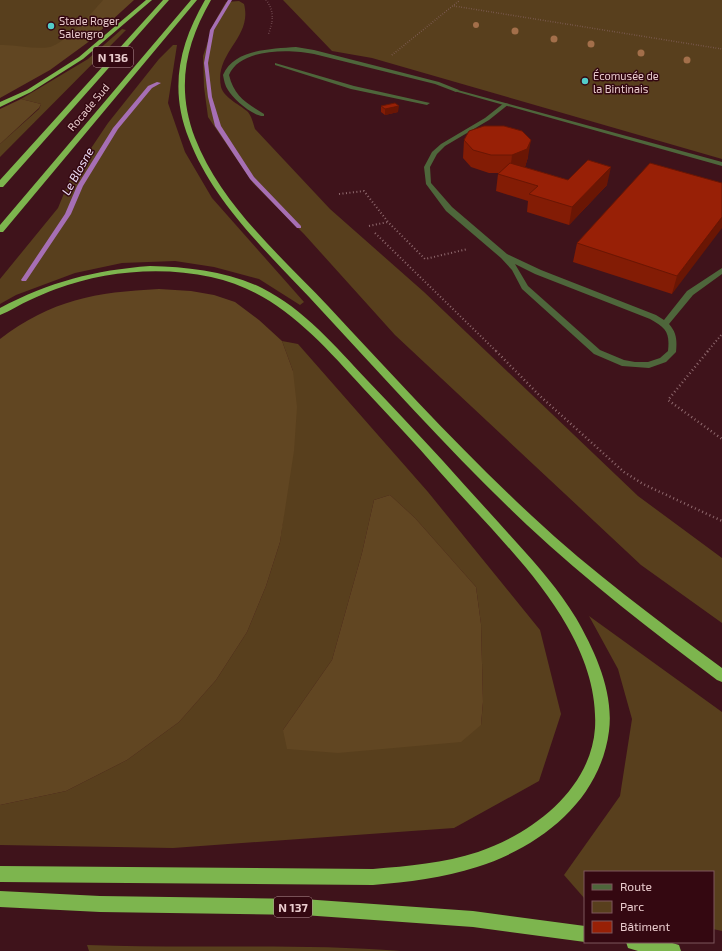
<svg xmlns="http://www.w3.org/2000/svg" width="722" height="951" font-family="'Exo 2',sans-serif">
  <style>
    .green { fill: #583f1d; fill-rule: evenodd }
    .forest { fill: #614622 }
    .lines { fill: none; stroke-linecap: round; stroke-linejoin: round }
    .stream { fill: #a66fb4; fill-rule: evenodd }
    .path-far2 { stroke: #906a6f; stroke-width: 1.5; stroke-dasharray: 0.5 2; stroke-linecap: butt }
    .path-far1 { stroke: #906a6f; stroke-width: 2; stroke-dasharray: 1 2.5; stroke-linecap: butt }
    .path { stroke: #906a6f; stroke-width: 2.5; stroke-dasharray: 1 3; stroke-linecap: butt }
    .service { fill: #4e663b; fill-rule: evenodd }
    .minor { fill: #4e663b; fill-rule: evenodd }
    .trunk { fill: #7db54e; fill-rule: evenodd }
    .tree { fill: #a36f4a }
    .wall { fill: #831c05 }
    .shaded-wall { fill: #6a1604 }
    .building { fill: #982006; stroke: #6a1604 }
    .poi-dot { fill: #53cdca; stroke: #340811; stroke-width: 1.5 }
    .labels { text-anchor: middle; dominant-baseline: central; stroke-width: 3; stroke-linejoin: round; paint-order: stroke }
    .far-poi-label { font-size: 11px; fill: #e9cbcd; stroke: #340811; text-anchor: start }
    .far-street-label { font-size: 11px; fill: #e9cbcd; stroke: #340811 }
    .shield { fill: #340811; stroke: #b39095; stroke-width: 1 }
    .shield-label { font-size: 12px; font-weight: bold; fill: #e9cbcd }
    .far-water-label { font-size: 12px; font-style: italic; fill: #ebdbf5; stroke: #340811 }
  </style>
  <rect width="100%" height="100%" fill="#3f131b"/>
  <path class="green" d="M0,0h131l-131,95z
    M283,0h439v159l-350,-101 -40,-7z
    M239,1l5,3c9,34 -30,48 -23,83 3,11 21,19 27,25 4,5 5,11 7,17l75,80 94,83 214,204 84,62v65l-81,-58 -246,-230 -91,-101 -51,-51 -45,-66 -4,-30 -1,-31 11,-33 12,-21z
    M122,29l4,1 -126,127v-13l39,-35 2,-5 -20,-5 67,-40z
    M173,45h4l-9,58 17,49 27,46 92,104 -4,3 -41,-26 -45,-12 -39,-6 -53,2 -47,10 -59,22 -16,9v-25l58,-71 11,-27 39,-58 51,-64z
    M282,341l16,3 130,148 112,138 21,84 -22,67 -85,47 -281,20 -173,-3v-40l66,-14 61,-31 52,-38 37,-42 31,-48 19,-46 14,-44 5,-39 8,-132zM390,495l25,23 61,69 5,37 2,78 -2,23 -198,5 49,-70 30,-107 12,-53z
    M589,616l133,96v219l-9,-2v-57h-128v27l-21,-24 56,-79 12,-77 -14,-50z
    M87,945c105,4 210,-2 314,6h-312z"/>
  <path class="forest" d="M103,0h31l-47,43 -37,27 -50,28v-53c16,-1 33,5 50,2 14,-3 43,-35 53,-47z
    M21,99l20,5 -2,4 -39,36v-35z
    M159,289l32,2 23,4 21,7 24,18 23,21 11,30 4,36 -3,44 -14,91 -14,44 -19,46 -31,48 -37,42 -52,38 -61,31 -66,14v-466c51,-39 96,-47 159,-50z
    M390,495l25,23 61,69 5,37 2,78 -2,23 -20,17 -123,11 -51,-4 -4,-19 49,-70 30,-107 12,-53z"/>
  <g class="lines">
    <path class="stream" d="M228,0h4l-18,30 -6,33 4,34 9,29 33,51 47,49v2h-4l-47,-49 -35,-53 -7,-29 -4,-34 6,-33z
      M157,82l4,1 -9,5 -34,41 -35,57 -12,28 -45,67h-4l-1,-1 44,-66 12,-28 36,-58 35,-42z"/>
    <path class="path-far2" d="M266,0c9,11 7,23 2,35
      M454,6l268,43
      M392,55l68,-55"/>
    <path class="path-far1" d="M339,194l25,-3 24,31 37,37 43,-10
      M369,226l19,-4
      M375,233l122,119
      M707,352l15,-18"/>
    <path class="path" d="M496,351l44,45 84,76 19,12 79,37
      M708,351l-40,49 54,39"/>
    <path class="service" d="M296,47l18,3 125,32 20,8 -3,2 -21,-8 -121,-30c-24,-5 -74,-6 -85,21 5,21 17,28 35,39v2c-10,1 -31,-17 -36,-26 -3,-4 -4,-10 -5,-15 11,-26 48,-26 73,-28z
      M275,63l79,23 76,17 -3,2 -76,-16 -76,-24z
      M504,103l5,1 -20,16 -44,26 -8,8 -7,13 1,16 21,24 55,47 34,16 115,45 8,5 23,-29 35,-23v6l-29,21 -24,29c8,9 8,17 7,28l-10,10 -17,6 -27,-2 -28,-12 -72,-65 -10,-19 -11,-12 -55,-47 -20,-27 -2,-17 8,-15 9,-8 44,-26zM515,264l20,10 115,45c16,9 20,13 18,32l-8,7 -12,4h-13l-11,-2 -24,-10 -72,-64z"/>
    <path class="minor" d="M454,89l268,73v4l-268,-75z"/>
    <path class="trunk" d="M146,0h6l-69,59 -52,33 -31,15v-5l27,-12 52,-33z
      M163,0h6l-166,187h-3v-7z
      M191,0h6l-194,232h-3v-7z
      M205,0h6c-26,45 -35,88 -16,138 26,67 85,117 133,168 67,72 133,144 204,210 60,56 125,104 190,152v14l-5,-2c-65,-49 -130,-99 -190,-155 -72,-68 -138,-142 -205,-214 -48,-53 -107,-104 -133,-172 -20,-50 -10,-94 16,-139z
      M150,266c38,1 77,5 112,22 42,21 74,59 105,92 26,27 51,54 76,81 24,27 49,54 74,82 21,23 42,47 59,75 19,33 38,74 33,113 -9,70 -69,116 -132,136 -34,11 -69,15 -104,18l-373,-3v-16l373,3c35,-3 71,-6 105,-17 54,-18 113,-63 117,-124 2,-36 -10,-71 -28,-102 -31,-55 -86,-107 -128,-155 -25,-29 -51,-56 -76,-83 -44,-48 -86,-97 -152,-111 -50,-11 -107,-6 -155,12 -9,3 -17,7 -26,11 -10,4 -19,11 -30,15v-7c49,-26 95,-38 150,-42z
      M0,891l100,5 203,3 170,12 112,15v16l-112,-15 -170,-12 -203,-3 -100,-5z
      M626,942h43l10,3 2,6h-43l-10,-3z"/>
  </g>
  <g class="tree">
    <circle cx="476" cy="25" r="3"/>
    <circle cx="515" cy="31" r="3.5"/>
    <circle cx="554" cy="39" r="3.5"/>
    <circle cx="591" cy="44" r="3.5"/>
    <circle cx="641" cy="53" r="3.5"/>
    <circle cx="687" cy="60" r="3.5"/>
  </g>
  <path class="wall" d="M381,106l17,6 -13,3 -4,-3z
    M464,140l64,17 -3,10h-1l44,13 39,5 -38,40 -42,-13 1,-11 -32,-10 2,-17 1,-1h-10l-18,-6 -8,-9z
    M722,183l-50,111 -99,-32 4,-19z"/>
  <path class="shaded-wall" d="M399,106l-1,6 -13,3v-6z
    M531,140l-3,17 -3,10 -15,6 2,-18z
    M611,167l-4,18 -38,40 3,-18z
    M722,217v11l-50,66 5,-18z"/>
  <path class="building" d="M395,103l4,3 -14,3 -4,-3z
    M484,126h20l18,5 9,9 -4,9 -15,6h-21l-18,-5 -9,-10 5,-9z
    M588,160l23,7 -39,40 -43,-13 9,-8 -40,-12 12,-11 58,17z
    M650,163l72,20v34l-45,59 -100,-33z"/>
  <g class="poi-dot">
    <circle cx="51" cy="26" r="4"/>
    <circle cx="585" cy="81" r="4"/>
  </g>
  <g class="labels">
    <g class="far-poi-label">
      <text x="59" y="20">Stade Roger<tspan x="59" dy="13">Salengro</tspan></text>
      <text x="593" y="75">Écomusée de<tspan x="593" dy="13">la Bintinais</tspan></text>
    </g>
    <g class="far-street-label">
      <text transform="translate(88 107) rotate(-50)">Rocade Sud</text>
    </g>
    <g class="shield">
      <rect x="93" y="47" width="40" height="20" rx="3"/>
      <rect x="274" y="897" width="38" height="20" rx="3"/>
    </g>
    <g class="shield-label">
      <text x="113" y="57">N 136</text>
      <text x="293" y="907">N 137</text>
    </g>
    <g class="far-water-label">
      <text transform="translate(77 171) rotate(-61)">Le Blosne</text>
    </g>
  </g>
  <rect x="584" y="871" width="130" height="72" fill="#340811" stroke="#7c565c"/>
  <rect x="592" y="884" width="20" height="6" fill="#4e663b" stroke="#7c565c"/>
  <text x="620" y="891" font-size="12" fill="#e9cbcd">Route</text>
  <rect x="592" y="901" width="20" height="12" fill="#583f1d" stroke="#7c565c"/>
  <text x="620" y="911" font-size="12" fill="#e9cbcd">Parc</text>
  <rect x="592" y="921" width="20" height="12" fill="#982006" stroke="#7c565c"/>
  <text x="620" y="931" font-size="12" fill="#e9cbcd">Bâtiment</text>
</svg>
